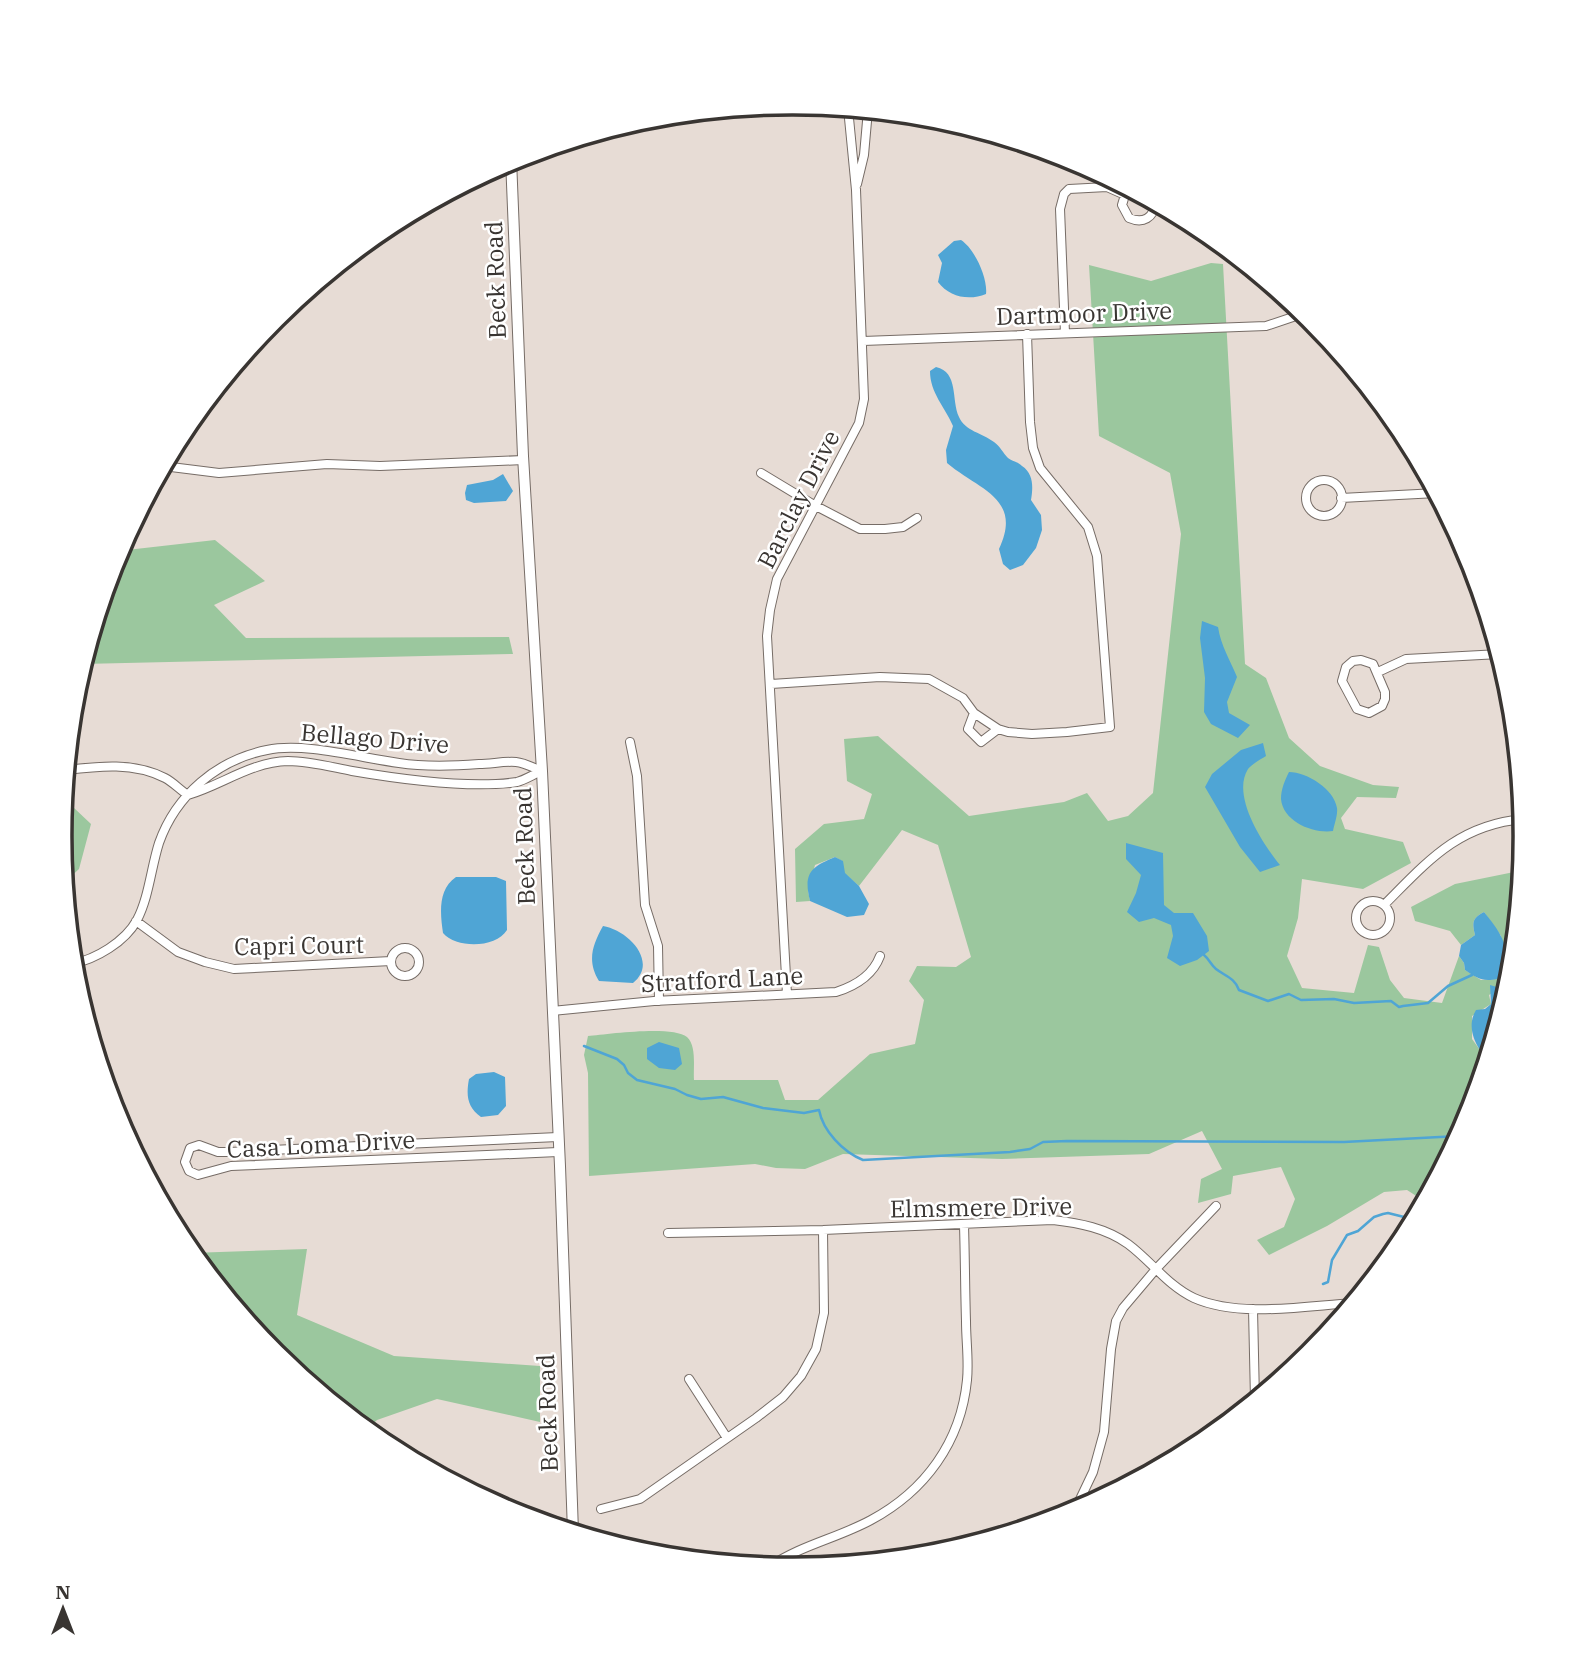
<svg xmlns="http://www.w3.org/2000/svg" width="1585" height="1672" font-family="'IBM Plex Serif',serif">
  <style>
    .green { fill: #9bc79e }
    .water { fill: #4fa5d5 }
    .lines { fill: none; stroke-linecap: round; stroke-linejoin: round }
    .stream { stroke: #4fa5d5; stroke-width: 2.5 }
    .minor-casing { stroke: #766c66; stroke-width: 10 }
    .secondary-casing { stroke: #766c66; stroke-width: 12 }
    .minor { stroke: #fff; stroke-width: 8 }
    .secondary { stroke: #fff; stroke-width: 10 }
    .labels { text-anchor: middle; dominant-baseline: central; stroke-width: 5; stroke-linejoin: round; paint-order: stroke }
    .street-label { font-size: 24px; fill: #393532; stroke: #fff }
    .rim { fill: none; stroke: #393532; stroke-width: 3.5 }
  </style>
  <rect width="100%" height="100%" fill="#e7dcd5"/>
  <path class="green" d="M1211,263l12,1 22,400 21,14 23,60 31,28 53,19 26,2 -3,11 -39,-1 -16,21 4,11 58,13 8,21 -48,26 -61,-10 -4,39 -11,38 15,32 52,5 14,-48 11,2 11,33 14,18 38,5 17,-47 5,7 1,7 16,10 16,-1 4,-43 -17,-24c-12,6 -12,11 -9,23l-14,10 -11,-14 -35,-10 -4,-14 44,-23 64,-13 3,3 -11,105 -5,19 -6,-10 -11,7 2,9 -19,12v23l8,11 10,1 -20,66 -46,84 -17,-11 -23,2 -57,34 -58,29 -12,-15 27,-13 11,-28 -14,-32 -48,9 -2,18 -33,9 3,-24 21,-10 -20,-38 -53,23 -147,5 -159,-5 -38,15 -29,-1 -21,-4 -166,12 -1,-103 -4,-18 4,-19c19,-2 85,-11 99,1 10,9 6,31 7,43h84l7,20h33l52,-46 45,-10 9,-44 -15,-19 8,-15 39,1 15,-10 -33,-112 -36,-15 -43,56 -15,-13 -2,-12 -7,-4 -20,8 -7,26 2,10 -14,1 -1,-53 29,-25 40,-5 8,-25 -25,-13 -3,-42 34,-3 91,80 95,-14 23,-9 21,28 20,-5 25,-23 28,-259 -11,-61 -71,-37 -10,-171 62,16z
    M215,540l50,41 -51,24 32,33 263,-1 4,17 -431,10 36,-113z
    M63,803l10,4 18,17 -12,45 -15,14 -4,-47z
    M307,1249l-10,66 97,41 146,10v56l-103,-23 -60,21 -11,10 -92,-76 -83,-101z"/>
  <path class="water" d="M961,240c14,9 27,39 25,54 -17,7 -37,3 -48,-12l4,-19 -4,-8 16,-14z
    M936,367c23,5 15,33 23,50 6,14 23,16 35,25 6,4 9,11 14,16 4,3 10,4 14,8 12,8 11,22 9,34l10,15 1,15 -6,18 -13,17 -13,5 -7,-6 -4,-15c24,-51 -20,-59 -52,-86l-1,-13 7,-24c-8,-19 -23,-33 -23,-55z
    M503,474l10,17 -7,10 -32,2 -8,-3 -1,-7 2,-8 26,-5z
    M1202,621l16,6c3,19 12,33 19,50l-10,25 2,11 21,12 -12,13 -27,-14 -7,-12 1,-34 -5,-40z
    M1263,743l3,13c-5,3 -14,8 -18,13 -17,27 15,75 32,96l-20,7 -20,-25 -35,-60 7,-13 29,-24z
    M1289,772c18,0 45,17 48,36 1,7 -3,17 -4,23 -19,3 -50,-9 -52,-32 0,-10 4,-19 8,-27z
    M1126,843l37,10 1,52 10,8h19l14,23 2,15 -12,9 -17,6 -13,-8 6,-22 -2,-11 -17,-7 -15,4 -12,-10 9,-19 5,-18 -15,-16z
    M835,857l8,4 2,12 14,13 10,18 -5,11 -17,2 -37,-16c-7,-28 1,-34 25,-44z
    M456,877h40l10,4 1,49c-11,18 -50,19 -64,3 -3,-20 -5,-44 13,-56z
    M1484,912c17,21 33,42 13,67 -15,3 -20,-1 -32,-9l-1,-7 -5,-7 2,-11 14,-10c-3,-12 -3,-17 9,-23z
    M603,926c25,4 56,36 30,57l-34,-2c-12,-20 -7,-35 4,-55z
    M1490,985l10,3 6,10 -16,53 -10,-1c-8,-12 -12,-27 -4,-40l9,-1 6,-5z
    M659,1042l20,6 3,16 -7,6 -16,-2 -12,-9v-11z
    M494,1072l11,5 1,29 -8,9 -17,2c-14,-10 -15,-22 -12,-38l7,-5z"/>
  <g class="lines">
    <path class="stream" d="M1204,955c5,4 7,10 12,14 9,7 19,9 23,21l29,11 21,-7 12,6 33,-1 20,4 37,-2 8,6 4,-1 25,-3 20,-17 24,-11
      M584,1046l33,13 7,6 4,8 9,7 38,9 12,6 14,4 22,-2 40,11 41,5 15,-3c4,21 24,42 44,50l147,-8 20,-3 13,-7 24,-1 277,1 115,-6
      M1323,1284l5,-2 4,-22 15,-25 11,-4 16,-14 9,-3 5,-1 16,4 15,-6"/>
    <defs>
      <path id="minor" d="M857,184l7,-29 4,-45
        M1131,190l-6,5 -3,10 7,13c14,6 25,0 26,-15
        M1065,333l-5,-124 4,-15 5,-5 38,-2 18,8
        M863,341l403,-15 27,-9 10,-6
        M163,466l56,7 108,-9 53,2 143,-6
        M761,473l53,32 46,24h25l18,-2 14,-9
        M1306 498a18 18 0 1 1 36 0a18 18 0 1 1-36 0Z
        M1341,498l96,-5
        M1361,660l12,4 12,28v7l-3,7 -13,7 -12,-4 -15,-28 4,-14 7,-6z
        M1378,672l28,-13 94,-5
        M771,684l109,-7 49,2 34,19 11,15 24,16 10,3 24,2 35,-2 43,-5 -13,-171 -9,-29 -48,-59 -7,-20 -3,-26 -3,-88
        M974,713l-6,16 13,13 17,-13
        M630,742l7,34 8,129 13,41 1,55
        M66,770c33,-4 68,-8 99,8 8,4 15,12 23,17
        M188,795c34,-10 63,-33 100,-34 21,0 43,6 64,10 47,8 118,18 165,11 8,-2 17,-8 25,-11
        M1523,812l-1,19 3,13
        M1356 918a17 17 0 1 1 34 0a17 17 0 1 1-34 0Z
        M1384,905c44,-44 74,-80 139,-86
        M136,921l42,31 27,10 29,7 157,-8
        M391 962a14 14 0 1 1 28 0a14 14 0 1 1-28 0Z
        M72,964c24,-5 53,-22 65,-44 12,-23 14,-52 22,-77 17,-48 58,-83 108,-93 37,-8 94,8 132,13 26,4 54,3 80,1 12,0 25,-3 37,-2 9,1 18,6 26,9
        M787,994l-20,-358 3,-26 7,-31 82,-156 5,-24 -8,-209 -8,-82
        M552,1011l102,-10 182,-9c19,-6 37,-17 44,-36
        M558,1137l-329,15h-11l-19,-7 -9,3 -5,14 4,9 9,4 33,-9 327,-14
        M668,1233l155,-3 230,-10c26,3 53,8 75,24 23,17 40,42 66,54 45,20 111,8 159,5
        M1253,1309l2,91
        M689,1379l38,59
        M601,1509l39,-10 116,-81 27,-21 18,-21 15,-27 8,-36 -1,-83
        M1074,1512l19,-40 11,-40 7,-83 5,-28 7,-13 33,-39 60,-63
        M769,1567c32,-22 69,-29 102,-47 54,-29 90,-78 96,-140 2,-19 -1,-39 -1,-59 -1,-32 -1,-64 -2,-96"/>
      <path id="secondary" d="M511,159l12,297 19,315 18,395 13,366"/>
    </defs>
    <use href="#minor" class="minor-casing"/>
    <use href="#secondary" class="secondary-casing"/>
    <use href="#minor" class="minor"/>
    <use href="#secondary" class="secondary"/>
  </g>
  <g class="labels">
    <g class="street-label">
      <text transform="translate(495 280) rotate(-92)">Beck Road</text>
      <text transform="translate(1084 313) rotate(-2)">Dartmoor Drive</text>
      <text transform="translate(798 499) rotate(-63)">Barclay Drive</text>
      <text transform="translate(375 738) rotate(5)">Bellago Drive</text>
      <text transform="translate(524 846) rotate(-92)">Beck Road</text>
      <text transform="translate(299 945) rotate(-1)">Capri Court</text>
      <text transform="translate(722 979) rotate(-3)">Stratford Lane</text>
      <text transform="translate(321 1144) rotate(-3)">Casa Loma Drive</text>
      <text transform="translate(981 1207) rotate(-1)">Elmsmere Drive</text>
      <text transform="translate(547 1413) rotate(-92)">Beck Road</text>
    </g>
  </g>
  <path d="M0 0H1585V1672H0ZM792 115H793A720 720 0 0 1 1513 835V837A720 720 0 0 1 793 1557H792A720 720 0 0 1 72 837V835A720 720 0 0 1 792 115Z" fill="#fff" fill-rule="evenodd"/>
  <path class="rim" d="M792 115H793A720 720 0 0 1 1513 835V837A720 720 0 0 1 793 1557H792A720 720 0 0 1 72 837V835A720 720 0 0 1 792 115Z"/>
  <g transform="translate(63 1609)" stroke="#ffffff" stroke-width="5" paint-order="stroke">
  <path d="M0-5L12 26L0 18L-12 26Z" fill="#393532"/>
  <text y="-10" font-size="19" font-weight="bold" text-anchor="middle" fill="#393532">N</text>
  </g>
</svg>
